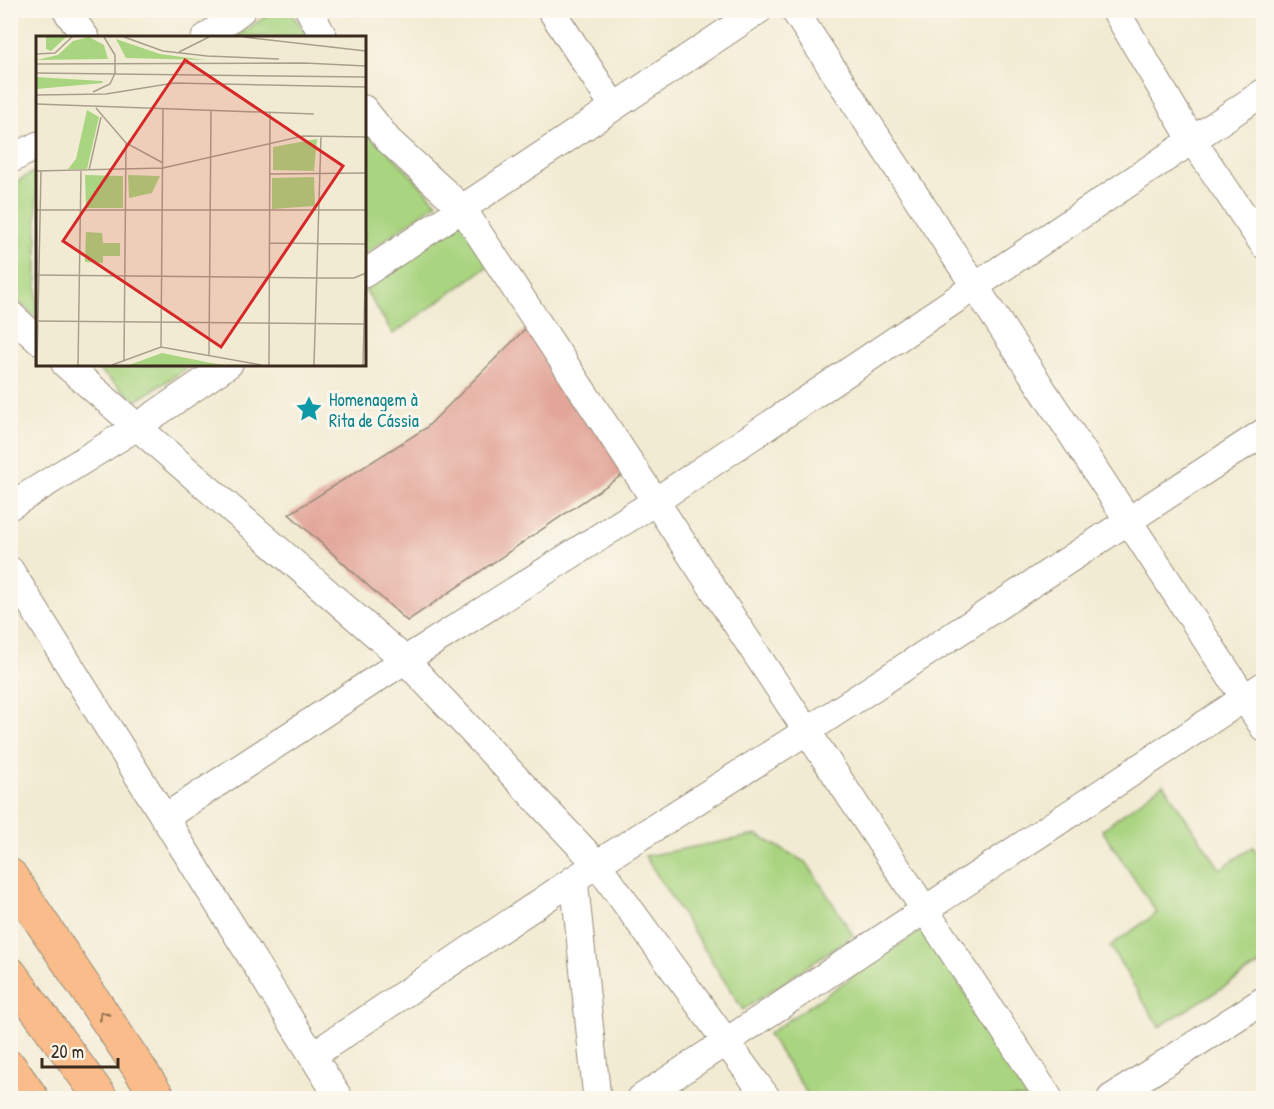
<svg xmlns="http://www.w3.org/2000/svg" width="1274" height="1109" font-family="'Patrick Hand',sans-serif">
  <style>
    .green { fill: #a9d480; stroke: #727f4f; stroke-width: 1.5 }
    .building { fill: #e2a598 }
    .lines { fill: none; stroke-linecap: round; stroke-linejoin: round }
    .minor-casing { stroke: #968a78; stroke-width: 29 }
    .major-casing { stroke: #968a78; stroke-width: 35 }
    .highway-casing { stroke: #968a78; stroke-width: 35 }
    .minor { stroke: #fff; stroke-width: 27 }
    .major { stroke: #f9bc8a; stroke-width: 33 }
    .highway { stroke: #f9bc8a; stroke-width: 33 }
    .oneway { stroke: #906c4f }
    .labels { text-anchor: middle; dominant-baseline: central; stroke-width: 6; stroke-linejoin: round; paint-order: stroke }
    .culture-label { font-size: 18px; fill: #0d838f; stroke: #fbf7ec; text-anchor: start }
    .inset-road { fill: none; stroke: #a99e8b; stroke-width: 1.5 }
    .view { fill: #d62828; fill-opacity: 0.15; stroke: #d62828; stroke-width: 3 }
    .inset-edge { fill: none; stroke: #3b2a1e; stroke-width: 3 }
  </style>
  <rect width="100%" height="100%" fill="#fbf7ec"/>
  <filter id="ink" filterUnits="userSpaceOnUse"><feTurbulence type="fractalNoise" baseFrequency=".0167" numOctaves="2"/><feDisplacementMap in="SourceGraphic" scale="12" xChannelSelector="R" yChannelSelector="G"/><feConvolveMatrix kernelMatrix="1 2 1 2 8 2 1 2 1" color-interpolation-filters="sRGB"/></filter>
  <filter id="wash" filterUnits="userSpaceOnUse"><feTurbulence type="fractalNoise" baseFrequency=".008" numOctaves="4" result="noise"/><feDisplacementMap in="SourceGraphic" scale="24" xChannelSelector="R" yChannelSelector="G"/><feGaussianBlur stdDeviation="1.35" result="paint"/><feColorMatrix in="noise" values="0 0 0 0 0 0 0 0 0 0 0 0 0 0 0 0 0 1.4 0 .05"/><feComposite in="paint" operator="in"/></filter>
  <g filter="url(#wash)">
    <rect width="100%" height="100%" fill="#f2ebd3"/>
    <path class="green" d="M273,11h17l18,26h-72z
      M364,125l73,78 -72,51h-1z
      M37,170v148l-18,-16 -9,-12 1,-105z
      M464,214l27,50 -98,70 -28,-45v-9z
      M93,365h99l-56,36z
      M1163,784l57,85 33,-22 10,16 1,99 -105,65 -49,-81 47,-33 -55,-83z
      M757,835l50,28 46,72 -110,75 -98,-154z
      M923,929l112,169h-225l-42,-64z"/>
    <g id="blocks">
      <path class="building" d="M532,322l96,149 -221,150 -118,-107 137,-86z"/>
    </g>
  </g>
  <g filter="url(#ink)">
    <use href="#blocks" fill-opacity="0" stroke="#968a78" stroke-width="1.5"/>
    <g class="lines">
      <defs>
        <path id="minor" d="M66,10l20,28
          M309,10l15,28
          M551,10l63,97
          M794,10l470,718
          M1115,10l77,130 72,105
          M205,38l37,-28
          M364,109l24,31 74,68 587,890
          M10,160l28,-15
          M364,274l395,-264
          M10,314l28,26
          M65,364l340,296 192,204 170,234
          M10,506l125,-78 94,-64
          M10,570l329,528
          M164,818l241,-158 251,-159 608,-409
          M574,879l23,219
          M312,1056l285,-192 210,-133 457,-299
          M641,1098l623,-413
          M1111,1098l153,-98"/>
        <path id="major" d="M10,875l149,223"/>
        <path id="highway" d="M10,973l91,125
          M10,1067l22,31"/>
      </defs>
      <use href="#minor" class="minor-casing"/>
      <use href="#major" class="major-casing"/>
      <use href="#highway" class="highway-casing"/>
      <use href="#minor" class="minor"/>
      <use href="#major" class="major"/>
      <use href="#highway" class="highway"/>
    </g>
    <defs><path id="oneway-chevron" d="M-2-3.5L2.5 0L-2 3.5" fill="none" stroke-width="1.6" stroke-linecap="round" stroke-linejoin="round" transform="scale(1.5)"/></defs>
    <use class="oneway" href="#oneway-chevron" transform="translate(103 1015) rotate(-123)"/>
  </g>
  <defs>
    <symbol id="sight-bare" viewBox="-9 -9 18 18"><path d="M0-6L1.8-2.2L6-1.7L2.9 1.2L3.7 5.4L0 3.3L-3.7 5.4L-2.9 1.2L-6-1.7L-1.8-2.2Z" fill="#0f9aa8" stroke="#fbf7ec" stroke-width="2.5" paint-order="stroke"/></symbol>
  </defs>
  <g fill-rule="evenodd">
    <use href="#sight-bare" x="290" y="390" width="38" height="38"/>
  </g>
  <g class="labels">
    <g class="culture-label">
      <text x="329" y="399">Homenagem à<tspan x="329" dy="21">Rita de Cássia</tspan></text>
    </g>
  </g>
  <g transform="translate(36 36)">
    <rect width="330" height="330" fill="#f2ebd3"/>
    <path d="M10,1h20l-15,14 -5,-2zM53,1l15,8 4,14 -72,1 22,-5 15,-14zM80,3l44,15 45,6 -79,-2zM0,41l66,4 1,2 -67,6zM51,74l12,7 -12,52h-19l8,-10zM281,103l-3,32 -41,-1v-23zM49,139l38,1v32h-37zM92,139l32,1 -8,17 -23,5zM278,141l1,29 -43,3v-31zM50,196l16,1 1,10h17v13h-17v7l-18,-1zM126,317l49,10 12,2h-94z" fill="#a9d480"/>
    <path class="inset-road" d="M88,1l39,14 44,5M208,1l122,14M143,16l30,-15M0,18l19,-1 17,-16M171,20l72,3M0,28l268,-1 62,3M0,37l330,4M57,56l17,-8 5,-11v-18l-11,-18M0,59l70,-1 68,-11 192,4M0,68l278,10M60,72l30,35 37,20M53,134l12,-53M0,135l127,-3 140,-32 63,1M233,138l97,-1M0,174h330M233,207l97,1 -3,121M0,239l280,3h38l12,-5M0,285l330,3M125,311l2,-238M173,320l2,-245M88,324l2,-217M1,329l4,-194M42,329l3,-194M76,329l49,-18 100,18M233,329l1,-252M278,329l7,-229"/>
    <path class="view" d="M149,24l158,106 -122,181 -158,-106z"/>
    <rect width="330" height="330" class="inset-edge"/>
  </g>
  <rect width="1274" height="1109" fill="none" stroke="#fbf7ec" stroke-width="36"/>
  <path d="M42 1058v9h76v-9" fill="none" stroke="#3b2a1e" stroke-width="3"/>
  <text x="51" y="1058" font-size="18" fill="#3b2a1e" stroke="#fbf7ec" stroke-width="4.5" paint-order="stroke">20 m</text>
</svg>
